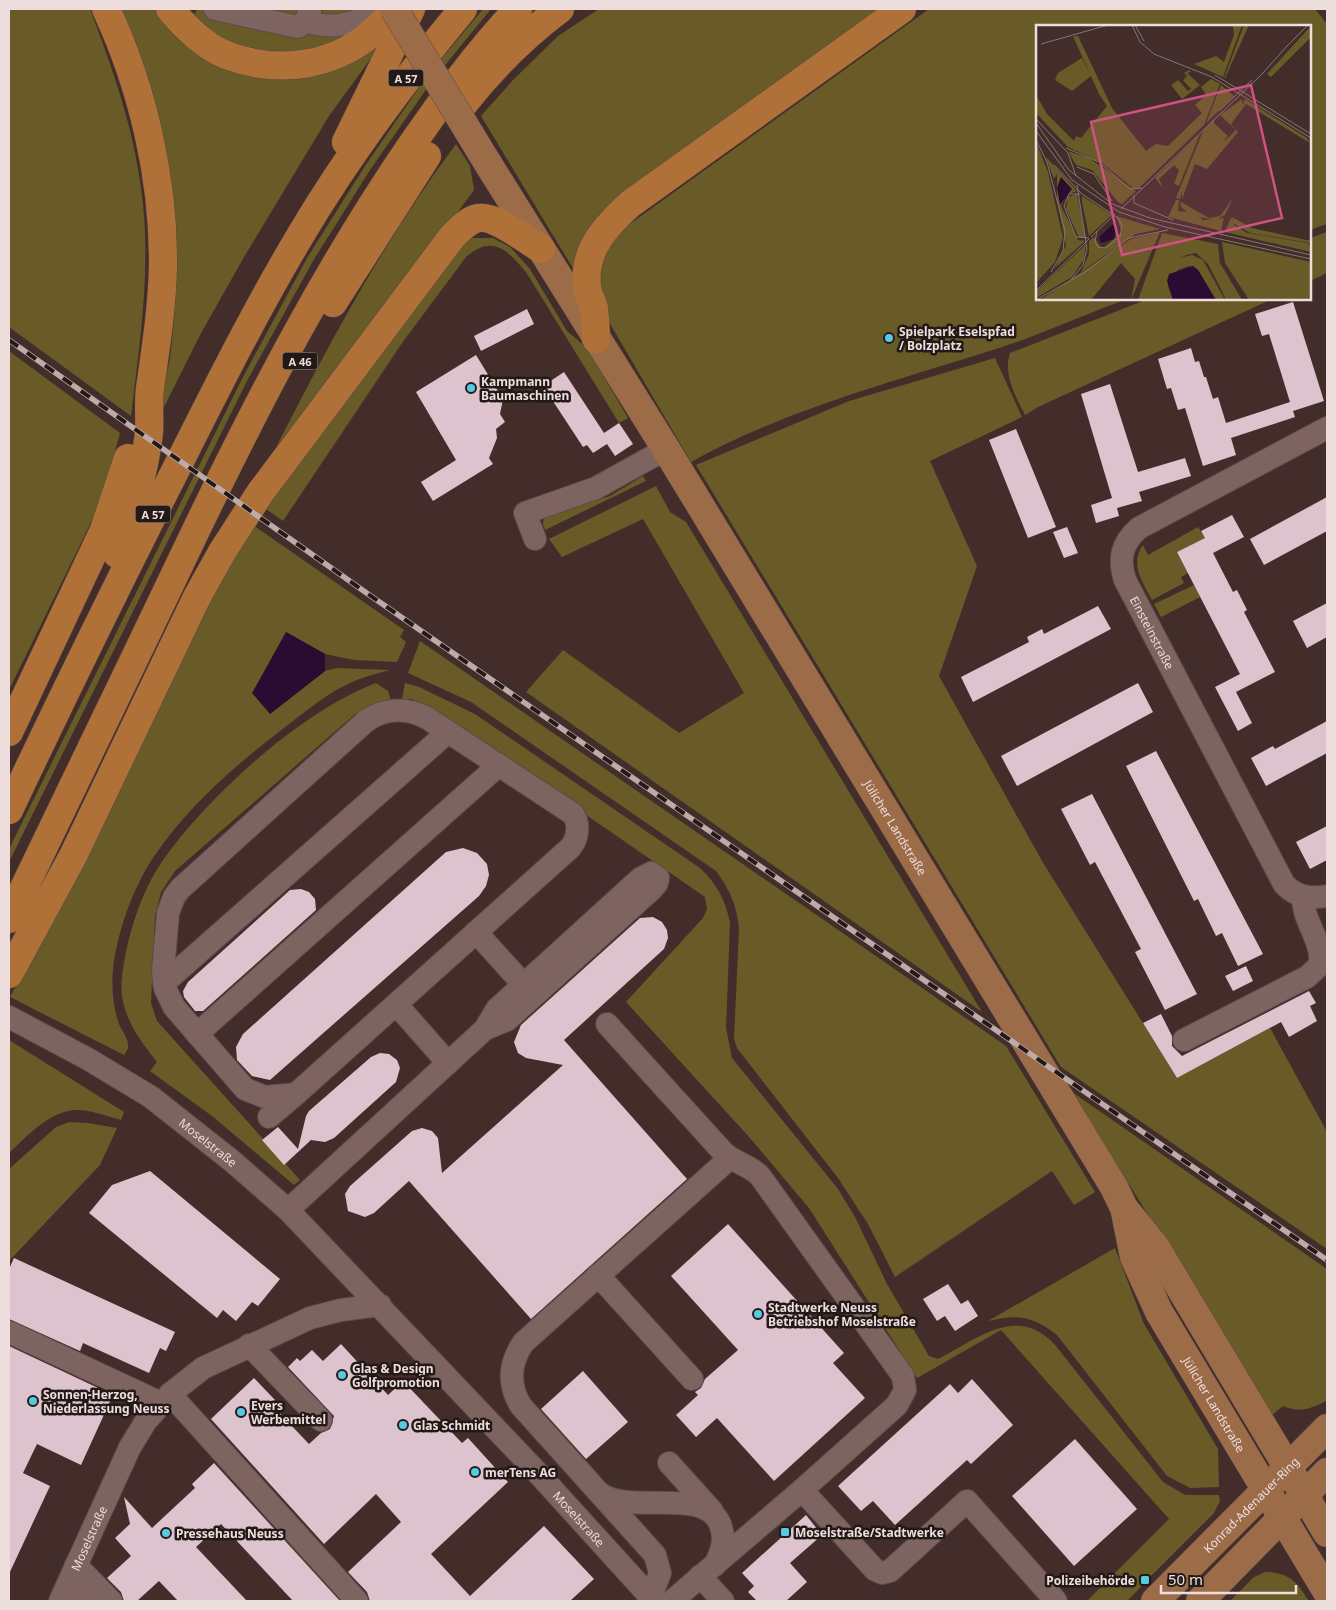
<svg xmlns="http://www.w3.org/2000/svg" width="1336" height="1610" font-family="'Noto Sans',sans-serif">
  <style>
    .green { fill: #695b27 }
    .water { fill: #2a0c33 }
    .building { fill: #ddc3cd }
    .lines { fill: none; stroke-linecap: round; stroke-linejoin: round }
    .minor-casing { stroke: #5c4948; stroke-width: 24 }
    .major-casing { stroke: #5c4948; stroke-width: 29 }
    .highway-casing { stroke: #5c4948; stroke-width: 29 }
    .minor { stroke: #7d6461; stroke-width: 22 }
    .major { stroke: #9c6c49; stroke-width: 28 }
    .highway { stroke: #b07139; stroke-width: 28 }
    .rail-casing { stroke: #bcaba9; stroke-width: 5.5 }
    .rail { stroke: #231917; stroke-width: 4; stroke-dasharray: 11; stroke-linecap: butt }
    .major-bridge-casing { stroke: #5c4948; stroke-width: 29; stroke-linecap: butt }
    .major-bridge { stroke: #9c6c49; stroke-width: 28 }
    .poi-dot { fill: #58c9e3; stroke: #231917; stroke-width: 2 }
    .labels { text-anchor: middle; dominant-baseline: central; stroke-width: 5; stroke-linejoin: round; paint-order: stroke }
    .shield { fill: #231917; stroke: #b0a3a2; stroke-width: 1 }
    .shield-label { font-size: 11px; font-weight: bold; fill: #eddedd }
    .poi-label { font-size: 12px; font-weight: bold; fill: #eddedd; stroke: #231917; text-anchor: start }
    .street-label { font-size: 12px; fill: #eddedd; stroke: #231917 }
    .inset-road { fill: none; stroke: #877472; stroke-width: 1 }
    .view { fill: #cf5382; fill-opacity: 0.15; stroke: #cf5382; stroke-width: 2.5 }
    .inset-edge { fill: none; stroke: #eddedd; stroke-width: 2.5 }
  </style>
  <rect width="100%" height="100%" fill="#432d2b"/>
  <path class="green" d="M9,9h81c22,58 43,117 51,179 11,75 -1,153 -10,228l-122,-89z
    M120,9h42l83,59 140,-36 -11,22 -45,62 -85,141 -44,78 -44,88 14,-65 5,-48z
    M197,9h172l-21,28 -34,15h-58l-38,-14 -33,-28 10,4z
    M483,9h8l-59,72 -62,89 -57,91 -65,118 -239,483v-13l234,-472 64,-119 58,-92 62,-90z
    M599,9h287l-274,197 -35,69 -96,-159 32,-36 45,-44z
    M929,9h386l12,15v200l-17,6v-204h-273v273h90c-44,16 -87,36 -131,50 -104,33 -209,60 -305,113l-89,-152 -4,-46 10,-20 19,-18z
    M456,144l14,22 4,24 -219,299c61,-121 120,-236 201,-345z
    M1327,232v41l-17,8v-43z
    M472,238h21l17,9 20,22 37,62 20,17 41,70 -9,5 -93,-151c-19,-22 -33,-38 -60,-15l-64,86 -119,178 -17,-12 191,-260z
    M1148,299h124l-234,108 -13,8c-10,-20 -22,-40 -15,-62z
    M9,351l111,82 -18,67 -93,190z
    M995,358l27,59 -92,44 47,105 -38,110 103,185 135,217 93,-50 57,104v117l-266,-182 -365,-602 153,-64z
    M643,476l3,5 -101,49c-3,-6 -3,-11 3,-15l62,-19z
    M656,486l14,26 16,10 296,490 -456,-320 37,-42 116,83 65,-40 -101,-174 -81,38 -13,-18z
    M253,525l151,105 -4,7 6,5 -9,20 -43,-2 -29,-6 -39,-22 -16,82 55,-43 12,-3 53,2c-15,4 -32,8 -46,16 -22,11 -40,27 -59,41 -48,37 -96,78 -130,128 -21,30 -35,70 -41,106 -3,20 -2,44 5,63 3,7 9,14 9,21 1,4 -2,7 -4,10l-114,-58 77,-140 139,-289z
    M1198,527l7,11 -28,14 11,21 -7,4 3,6 -32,17c-9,-17 -23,-36 -9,-55l5,10z
    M1194,585l6,12 -39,20 -7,-13z
    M420,641l586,405 89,146 -21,13 -22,-34 -157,106 -27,-53 -30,-46 -101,-130 -3,-9 5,-110c-2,-23 -9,-39 -23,-58l-245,-169 -63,-29z
    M376,683l12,8 3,9 -25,8 -12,7 -179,156 -14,21 -6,24 -4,87 6,18 143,159 -6,5 -82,-69 -62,-45 7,-9c-16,-20 -31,-40 -35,-66 -2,-15 2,-34 5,-49 7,-30 18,-61 36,-87 46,-65 139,-149 213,-177z
    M405,683l14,4 56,27 225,154c17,16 26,33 30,55l-4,105 6,30 106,131 17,28 32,67 42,72 9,3c40,-20 79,-56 118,-13l107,136 22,13h34l1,6 -6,12 -64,64 -3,-2 -7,8 2,3 -15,15h-40l82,-82 -168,-189 -84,48 -108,-170 -59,-70 -124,-136 77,-84 4,-9 -2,-12 -275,-190 -19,-8h-9z
    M9,1040l115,72 -3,8c-14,-4 -32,-11 -47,-10 -25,2 -48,27 -65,43z
    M1072,1092l255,177 -1,132c-16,8 -26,12 -43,5l-11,9z
    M69,1122l19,1 29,5 -17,37 -91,96v-92l47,-42z
    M1115,1248l29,76 74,125 1,38 -29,1 -23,-12 -110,-141c-25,-19 -39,-21 -69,-14z
    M1265,1572c24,0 32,10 44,29h-79l24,-24z"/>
  <path class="water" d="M286,632l39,22v17l-55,43 -18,-21z"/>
  <path class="building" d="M1293,302l31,99 -31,10 2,6 -64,21 5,17 -33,11 -18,-58 -7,2 -7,-22 -4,1 -9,-30 33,-11 4,14 4,-1 5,16h2l7,22 5,-2 8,26 64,-21 -21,-68 -7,2 -7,-22z
    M527,309l7,15 -53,27 -7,-15z
    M476,355l27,44 -3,15 5,8 -9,7 1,9 -8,20 4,6 -60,37 -12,-19 35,-22 -40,-68z
    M564,372l40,61 15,-10 14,21 -18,12 -8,-12 -14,9 -6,-8 -4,2 -40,-61z
    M1110,384l28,88 47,-14 6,18 -52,16 3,9 -25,7 2,8 -23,7 -5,-18 21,-7 -31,-104z
    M1016,429l40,98 -28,11 -39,-98z
    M1327,497v34l-63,34 -14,-26z
    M1232,515l12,22 -31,16 20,39 4,-2 10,20 -3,2 31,60 -39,20 16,31 -14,8 -23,-44 25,-13 -63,-122 28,-14 -4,-7z
    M1067,527l11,26 -14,5 -11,-26z
    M1327,603v34l-20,11 -14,-27z
    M1098,606l13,23 -138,73 -12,-25 68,-35 -2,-5 15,-8 2,5z
    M1138,683l15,29 -136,74 -16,-30z
    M1327,721v32l-61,33 -15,-28 22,-12 2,3z
    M1156,751l107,203 -25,12 -16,-33 -6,3 -18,-37 -4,2 -68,-135z
    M1092,794l105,200 -32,16 -30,-58 6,-3 -46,-87 -5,3 -29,-56z
    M1327,826v34l-17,9 -14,-27z
    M463,848l14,5 10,11 2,11 -3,11 -7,10 -209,184 -18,-4 -15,-16 -1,-13 7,-13 203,-182z
    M301,889l8,3 6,7 1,11 -113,101h-8l-11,-14 -1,-6 5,-9 102,-92z
    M653,917l9,5 5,8 1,8 -4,11 -100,91 123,139 -156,140 -122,-138 -35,32 -9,4 -17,-6 -3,-17 5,-8 62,-55 10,-3 10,3 6,7 4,35 121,-108 -37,-7 -8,-5 -4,-11 7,-17 119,-107z
    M1246,966l7,15 -20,10 -8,-15z
    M1309,991l7,12 -6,3 7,15 -28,16 -8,-15 -104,56 -34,-55 18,-9 11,22v10l10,10z
    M380,1053l9,1 8,6 3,8 -4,14 -62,56 -9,4 -14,-2 -27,25 -22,-25 16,-13 20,22 8,-33 3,-5 62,-54z
    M150,1171l130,108 -22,27 -6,-4 -16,19 -13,-11 -6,8 -128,-105 23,-28z
    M728,1224l116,129 -11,10 32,35 -91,83 -57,-63 -21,19 -20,-22 22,-20 -3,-3 6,-4 4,-9 33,-29 -67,-74z
    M14,1258l161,74 -9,19 -6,-3 -11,25 -66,-30 -3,8 -71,-32v-50z
    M948,1284l13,20 7,-4 10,16 -23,15 -10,-15 -8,5 -14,-22z
    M341,1344l47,51 15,-14 59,62 6,-5 40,44 -77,72 39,42 74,-70 50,53 -24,22h-200l-3,-9 -19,-20 53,-50 -25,-28 -52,50 -113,-125 43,-41 21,22 -4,4 38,40 12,-11 9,-4 4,-13 -46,-49 9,-9 3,3 12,-11 11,11z
    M9,1346l104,49 -32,70 -44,-21 -14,29 27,13 -41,88z
    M583,1371l45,51 -42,37 -45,-50z
    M972,1379l41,46 -42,39 -4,-4 -72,65 -22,-24 -12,10 -23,-25 112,-102 8,9z
    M1075,1439l62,70 -63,57 -62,-70z
    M214,1463l126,138h-47l-72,-77 -25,23 51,54h-69l-19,-20 -22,20h-13l-3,-9 -14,-14 24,-22 -16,-18 15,-14 -6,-27 28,31 43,-40 -3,-4z
    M806,1515l16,20 -32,28 17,19 -21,19h-29l-9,-9 6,-6 -12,-13z"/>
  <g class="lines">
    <defs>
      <g id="minor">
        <path d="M215,9l83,18 7,-6 5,-9 -2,-3"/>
        <path d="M305,21c30,10 47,2 75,-9"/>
        <path id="s1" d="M1327,428l-188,100c-17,15 -21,30 -14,52l159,304c12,13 26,15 43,12"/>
        <path d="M535,539l-10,-26 71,-25 70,-39"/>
        <path d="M651,873l7,5 -1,5 -5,6 -145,131 -22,9 12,-20 144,-131z"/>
        <path d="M476,932l48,53"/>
        <path d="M164,983l284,-251"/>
        <path d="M396,1004l52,59"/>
        <path id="s2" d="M9,1017l79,42 63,38 81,64 56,49 247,260 119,131"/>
        <path d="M607,1024l116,128c12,11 28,14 37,24l143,200 2,14 -8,15 -95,85"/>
        <path d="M197,1034l302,-269"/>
        <path d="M1184,1040l123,-63 13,-12c3,-25 -18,-44 -17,-69"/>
        <path d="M269,1117l27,-23 274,-246c8,-9 10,-24 3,-34l-146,-96c-20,-11 -43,-10 -61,3l-186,168 -6,8 -6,16 -5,59 2,16 9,19 71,82 20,8 31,-3"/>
        <path d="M288,1210l197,-181"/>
        <path d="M598,1275l94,104"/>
        <path d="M9,1332l152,71"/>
        <path d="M249,1345l72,75"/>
        <path d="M170,1394l187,207"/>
        <path d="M669,1463l43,48"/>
        <path d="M601,1494c31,21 103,-8 119,30 6,15 2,27 -5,41"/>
        <path d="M76,1565l35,36"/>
        <path d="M700,1576l23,25"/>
        <path d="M69,1582l18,19"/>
        <path d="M651,1597l9,-24 -5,-18 -134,-149c-13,-21 -12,-42 2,-63l207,-185"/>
        <path id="s3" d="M60,1601l70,-154 16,-26 24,-27 33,-26 107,-50 31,-8 39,-5"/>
        <path d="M672,1601l130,-111 73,80 7,3 8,-2 77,-70 89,100"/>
      </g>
      <g id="major">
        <path id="s4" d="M487,162l179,287 448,738 10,21 31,38 172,287"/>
        <path id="s5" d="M1125,1212l9,45 25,55 168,280"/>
        <path id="s6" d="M1155,1601l172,-173"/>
        <path d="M1200,1601l127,-129"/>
      </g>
      <path id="highway" d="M106,9c37,79 58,171 57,258 -1,41 -7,80 -13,121 -2,15 0,30 -1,45 -5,42 -18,82 -32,121
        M170,9c15,18 36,39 59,47 43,16 93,12 131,-14 13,-9 25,-22 36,-33
        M462,106c28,-36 62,-70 98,-97
        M346,142l65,-133
        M333,303l94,-147
        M596,339c0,-10 -1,-21 -2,-31 -2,-8 -7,-15 -7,-22 -4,-36 19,-60 43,-82l272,-195
        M9,732l95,-202 24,-72
        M9,810c51,-108 103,-214 157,-321 44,-87 87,-175 137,-258 47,-79 102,-152 160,-222
        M9,919c64,-131 126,-262 189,-393 64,-132 128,-255 210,-376 34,-49 69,-98 110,-141
        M9,974l64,-118 124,-259 25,-45 38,-59 192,-256c7,-7 16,-17 26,-19 17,-3 48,22 63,31"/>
    </defs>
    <use href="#minor" class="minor-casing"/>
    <use href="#major" class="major-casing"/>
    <use href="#highway" class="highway-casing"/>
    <use href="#minor" class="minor"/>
    <use href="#major" class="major"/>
    <use href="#highway" class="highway"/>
    <defs>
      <path id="rail" d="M9,340l359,254 959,666"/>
    </defs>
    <use href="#rail" class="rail-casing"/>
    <use href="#rail" class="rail"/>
    <defs>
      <path id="major-bridge" d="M394,9l93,153"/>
    </defs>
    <use href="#major-bridge" class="major-bridge-casing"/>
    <use href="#major-bridge" class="major-bridge"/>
  </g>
  <g class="poi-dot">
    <circle cx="889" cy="338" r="5"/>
    <circle cx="471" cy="388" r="5"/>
    <circle cx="758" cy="1314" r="5"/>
    <circle cx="342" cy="1375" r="5"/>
    <circle cx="33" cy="1401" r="5"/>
    <circle cx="241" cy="1412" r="5"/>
    <circle cx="403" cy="1425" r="5"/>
    <circle cx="475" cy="1472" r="5"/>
    <rect x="780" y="1527" width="10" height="10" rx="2.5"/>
    <circle cx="166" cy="1533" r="5"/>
    <rect x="1140" y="1575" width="10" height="10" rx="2.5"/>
  </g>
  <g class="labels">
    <g class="shield">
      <rect x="388.5" y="69.5" width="35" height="17" rx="4"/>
      <rect x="282.5" y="352.5" width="35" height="17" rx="4"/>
      <rect x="135.5" y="505.5" width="35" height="17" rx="4"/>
    </g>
    <g class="shield-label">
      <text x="406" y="78">A 57</text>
      <text x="300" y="361">A 46</text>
      <text x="153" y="514">A 57</text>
    </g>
    <g class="poi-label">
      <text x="899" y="331">Spielpark Eselspfad<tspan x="899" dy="14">/ Bolzplatz</tspan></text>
      <text x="481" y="381">Kampmann<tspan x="481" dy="14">Baumaschinen</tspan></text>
      <text x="768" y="1307">Stadtwerke Neuss<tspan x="768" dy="14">Betriebshof Moselstraße</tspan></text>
      <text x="352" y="1368">Glas &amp; Design<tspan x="352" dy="14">Golfpromotion</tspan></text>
      <text x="43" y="1394">Sonnen-Herzog,<tspan x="43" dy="14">Niederlassung Neuss</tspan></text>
      <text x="251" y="1405">Evers<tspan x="251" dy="14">Werbemittel</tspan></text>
      <text x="413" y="1425">Glas Schmidt</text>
      <text x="485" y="1472">merTens AG</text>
      <text x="795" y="1532">Moselstraße/Stadtwerke</text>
      <text x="176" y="1533">Pressehaus Neuss</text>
      <text x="1135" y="1580" text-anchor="end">Polizeibehörde</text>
    </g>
    <g class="street-label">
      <text stroke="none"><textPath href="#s1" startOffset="330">Einsteinstraße</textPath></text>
      <text stroke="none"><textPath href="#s4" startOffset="781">Jülicher Landstraße</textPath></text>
      <text stroke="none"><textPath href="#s2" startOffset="236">Moselstraße</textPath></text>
      <text stroke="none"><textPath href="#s5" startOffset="214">Jülicher Landstraße</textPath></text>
      <text stroke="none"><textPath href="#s6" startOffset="136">Konrad-Adenauer-Ring</textPath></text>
      <text stroke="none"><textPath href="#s2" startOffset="765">Moselstraße</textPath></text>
      <text stroke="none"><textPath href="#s3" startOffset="69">Moselstraße</textPath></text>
    </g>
  </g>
  <g transform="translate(1036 25)">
    <rect width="275" height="275" fill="#432d2b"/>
    <path d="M197,0h9l-19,52 -29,-13 22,-8 8,6 10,-27zM208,0h5l-24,53h-1zM275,1v11l-40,40 -4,-3zM37,11h5l34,72 34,43 10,-7 12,2 34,-33 -7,-8 11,-10 -5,-8 10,-8 9,5 -16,41 -65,63 -5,1 -32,-26 -34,-16 -32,-34v-18l11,19 27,27 2,-5 5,2 26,-32 35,54 -43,-66zM46,33l9,18 -19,15 -17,-11 3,-7zM153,45l2,2 -4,1 13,12 -18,14 -11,-14 7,-5 10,11 3,-2 -8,-9 4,-4 -3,-3zM185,60l13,11 -28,27zM206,74l1,6 2,-6 62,39 3,5 -64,-39 -15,20 7,8 -31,37 -12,-5 -13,35v-8l-2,8 -4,-1 27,-67 12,-13 -1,5 14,13 -5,6 6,-5 7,-7 -16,-15zM164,109l-21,52 -5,-2 5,-14 -5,-5 -15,14 4,9 -8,-10zM0,117l12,30 15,66 -8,24 -19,21zM32,126l21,7 47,33 -14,13 -4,-2 -26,-32 -16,-5zM10,132l31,34 -11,4 -5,11 17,34 7,1 -30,27 11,-23 -9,-45v-26l-3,5zM41,169l9,44h-7l-13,-29 2,-12zM46,171l30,19 -23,21 -7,-34zM197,173l-8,17 -10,5 -16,-3 -18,-15 28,16 11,-2zM140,175h3l-1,11 9,1 -6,-5 -1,-6 23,19 21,-2 -3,13 -53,-14zM80,191l44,13 -24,5 -55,38 8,-18v-13l5,-4 8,12 20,-17zM195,192l3,8 13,8 61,10 3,9 -86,-20zM196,192l20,11 59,13v2l-61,-10 -17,-10zM124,207l-29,68 4,-21 -14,-16 -30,37h-51l91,-61zM126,208l56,11 2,19 22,37h-16l-7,-15 -11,-21 -12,-11 -9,2 -8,3 13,-3 11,5 22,40h-9l-18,-30 -9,-4 -11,4 -10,16 5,14h-35zM186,217l89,20v38h-62l-24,-37zM50,219l-2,15 -12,18 -36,21v-6z" fill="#695b27"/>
    <path d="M25,152l11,12 -12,16 -3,-17zM76,200l4,2 -2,12 -13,4 -2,-6zM157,241l5,4 18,30h-43l-6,-19 2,-7z" fill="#2a0c33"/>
    <path class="inset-road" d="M96,0l8,17 14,12 58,23 99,61M99,0l9,16M5,19l67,-19M250,22l22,-22M179,50l96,59M183,86l33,-31M0,94l32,34 8,23M0,98l33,47 43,34 38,14 161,37M0,106l36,49 47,32 46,15 146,32M0,115l11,22 18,69 -2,20 -12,21M30,123l33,14 31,27 12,-1M18,140l28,29 36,24 4,7 -2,11 -14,12 -8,-1 -3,-5 2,-11M41,142l17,7 18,27M44,169h-11l-5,12 12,31 13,1M98,170v8l39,17M85,184l142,-136 24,-27M55,212l24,-23M35,255l12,-15 4,-16 -10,-64M0,266l53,-52M0,275l51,-29 42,-33 39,-8"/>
    <path class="view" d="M215,60l31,133 -160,37 -31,-133z"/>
    <rect width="275" height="275" class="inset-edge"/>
  </g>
  <rect width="1336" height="1610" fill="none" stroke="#eddedd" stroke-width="20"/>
  <path d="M1161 1585v8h135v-8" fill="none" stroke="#eddedd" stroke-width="2.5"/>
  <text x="1168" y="1585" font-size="15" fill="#eddedd" stroke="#231917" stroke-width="4" paint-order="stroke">50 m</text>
</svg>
